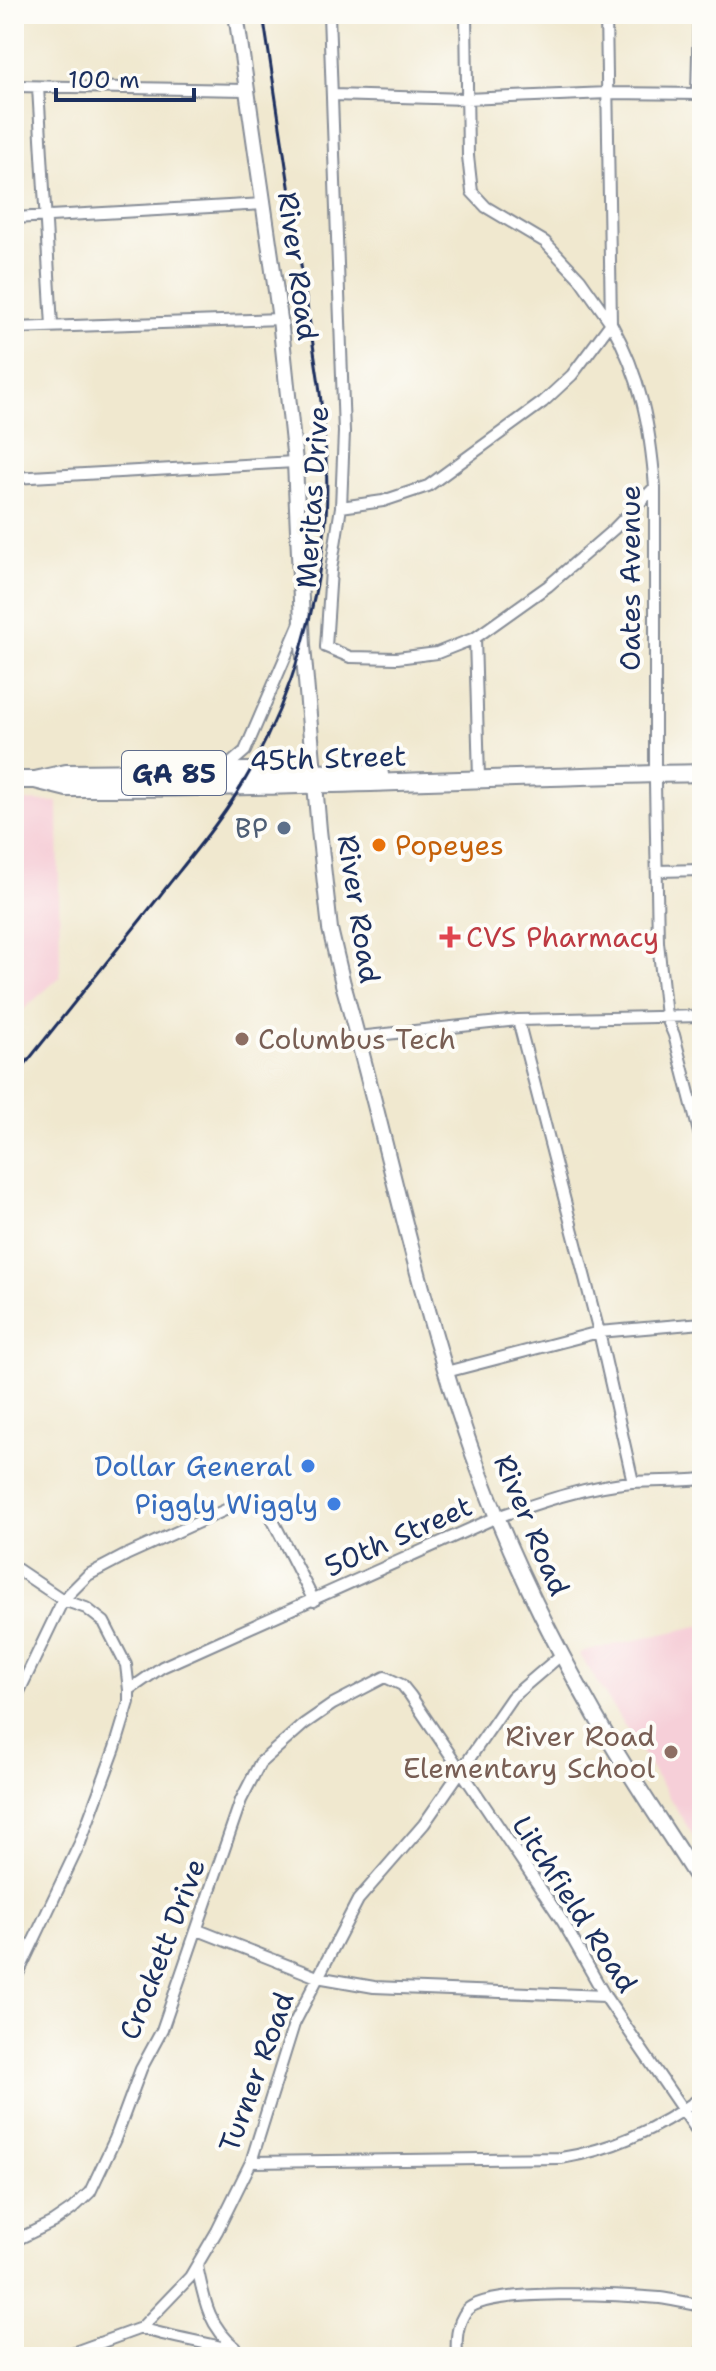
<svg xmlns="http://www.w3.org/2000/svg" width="716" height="2371" font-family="'Shantell Sans',sans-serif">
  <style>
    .built { fill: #f6cfd8 }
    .grass { fill: #b1c366; stroke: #667962; stroke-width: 2 }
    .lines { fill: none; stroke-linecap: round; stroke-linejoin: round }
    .street-casing { stroke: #868c96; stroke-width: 14 }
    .secondary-casing { stroke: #868c96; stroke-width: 18 }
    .primary-casing { stroke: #868c96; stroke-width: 20 }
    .street { stroke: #fff; stroke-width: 10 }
    .secondary { stroke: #fff; stroke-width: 14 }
    .primary { stroke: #fff; stroke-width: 16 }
    .rail { stroke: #1b2f5e; stroke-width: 3 }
    .service-dot { fill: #5c6f8a; stroke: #fdfcf7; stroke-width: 3 }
    .food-dot { fill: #e8710a; stroke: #fdfcf7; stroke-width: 3 }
    .health-dot { fill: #e0444e; stroke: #fdfcf7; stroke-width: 3 }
    .education-dot { fill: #8d6e63; stroke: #fdfcf7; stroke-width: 3 }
    .shop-dot { fill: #3f7fe0; stroke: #fdfcf7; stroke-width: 3 }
    .labels { text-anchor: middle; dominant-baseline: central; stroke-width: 8; stroke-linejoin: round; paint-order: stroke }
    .shield { fill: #fdfcf7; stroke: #5f6c8c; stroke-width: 2 }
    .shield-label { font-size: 26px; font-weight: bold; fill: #1b2f5e }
    .street-label { font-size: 28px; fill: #1b2f5e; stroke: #fdfcf7 }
    .service-label { font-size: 28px; fill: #4e5e75; stroke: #fdfcf7; text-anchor: end }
    .food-label { font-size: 28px; fill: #c56008; stroke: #fdfcf7; text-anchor: start }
    .health-label { font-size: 28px; fill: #be3a42; stroke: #fdfcf7; text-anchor: start }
    .education-label { font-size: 28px; fill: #785e54; stroke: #fdfcf7; text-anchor: start }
    .shop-label { font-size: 28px; fill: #366cbe; stroke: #fdfcf7; text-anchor: end }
  </style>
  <rect width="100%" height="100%" fill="#fdfcf7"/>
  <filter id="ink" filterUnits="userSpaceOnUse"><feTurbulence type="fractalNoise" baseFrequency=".0125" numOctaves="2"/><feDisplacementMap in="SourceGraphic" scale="16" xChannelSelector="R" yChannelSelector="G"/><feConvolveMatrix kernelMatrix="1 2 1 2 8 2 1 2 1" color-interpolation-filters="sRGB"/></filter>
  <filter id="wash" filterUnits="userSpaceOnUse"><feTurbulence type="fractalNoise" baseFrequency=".006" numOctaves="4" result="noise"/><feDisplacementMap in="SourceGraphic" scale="32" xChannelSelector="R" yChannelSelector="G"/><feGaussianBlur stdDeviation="1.8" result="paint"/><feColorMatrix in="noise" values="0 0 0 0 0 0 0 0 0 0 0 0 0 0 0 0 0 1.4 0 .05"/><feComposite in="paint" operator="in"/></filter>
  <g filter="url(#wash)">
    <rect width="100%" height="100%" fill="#f0e8cf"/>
    <path class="built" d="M14,801l44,1 2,175 -46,41z
      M702,1625v225l-123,-197z"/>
    <path class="grass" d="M695,99h7l-1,243z"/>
  </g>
  <g filter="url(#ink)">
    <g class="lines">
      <defs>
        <path id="street" d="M329,14l15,418 -3,75 -10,63 -5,77 24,10 47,1 40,-5 38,-15 73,-52 66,-57 41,-42
          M606,14l5,309c30,54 39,103 44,164v296l3,159 8,74 8,19 28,109
          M14,86l232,4
          M38,87l14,239
          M697,94l2,-80
          M333,95l133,4 142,-6 94,1
          M14,218l250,-14
          M14,328l266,-9
          M14,478l281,-16
          M341,507l42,-6 45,-15 115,-84 29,-27 39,-52 -31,-44 -35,-37 -59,-35 -14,-15 -4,-36 -2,-142
          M475,638l4,140
          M223,770l22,-19 55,-128
          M657,871l45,-1
          M518,1020l81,312 34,150
          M358,1037l160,-17 184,-4
          M446,1372l153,-40 103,-9
          M14,1567l49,33 23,8 18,14 22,43 3,25v12l-14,46 -35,95 -66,139
          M129,1690l33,-23 335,-150c44,-15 89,-31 135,-35 24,-2 45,0 70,-3
          M14,1702l49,-102 25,-25 38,-20 119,-54h10l10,4 49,96
          M198,1930l119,47 57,10 231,9
          M251,2162l310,-4c51,-8 99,-31 141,-61
          M14,2241l39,-19 19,-13 18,-17 25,-53 26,-70 21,-39 79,-230 19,-37 44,-39 29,-20 52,-27 17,8 8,10 153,227 42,74 97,142
          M197,2266c7,33 11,60 39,82
          M141,2328c37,12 78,15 114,29
          M61,2357l80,-29 49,-51 27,-46 34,-69 43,-138 64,-124 66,-76 88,-127 49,-42
          M457,2357c-1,-16 -1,-33 10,-47 21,-23 159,-15 193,-12 14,2 28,5 42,8
          M699,2357l3,-8"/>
        <path id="secondary" d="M236,14l44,305 15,143 8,184 16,184 11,99 13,55c50,177 84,362 154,533 32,78 71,153 114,226 29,49 61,95 91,143"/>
        <path id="primary" d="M14,780h21l31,-7 183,-2 131,3
          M35,780l32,8c212,1 423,-11 635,-15"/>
      </defs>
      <use href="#street" class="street-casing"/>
      <use href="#secondary" class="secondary-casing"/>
      <use href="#primary" class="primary-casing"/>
      <use href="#street" class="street"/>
      <use href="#secondary" class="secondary"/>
      <use href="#primary" class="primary"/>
      <path class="rail" d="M14,1078c48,-60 96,-120 144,-180 32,-41 67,-81 92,-127 43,-80 69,-164 76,-254 3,-45 -2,-89 -7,-133l-56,-370"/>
    </g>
  </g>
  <circle class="service-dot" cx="284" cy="828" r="8"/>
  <circle class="food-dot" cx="379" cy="845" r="8"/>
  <path class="health-dot" d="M446 925h8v8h8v8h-8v8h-8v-8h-8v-8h8z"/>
  <g class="education-dot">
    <circle cx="242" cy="1039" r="8"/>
    <circle cx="671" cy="1752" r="8"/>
  </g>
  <g class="shop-dot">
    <circle cx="308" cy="1466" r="8"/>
    <circle cx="334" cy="1504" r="8"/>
  </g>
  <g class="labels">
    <rect class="shield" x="122" y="751" width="104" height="44" rx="6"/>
    <g class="shield-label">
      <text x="174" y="773">GA 85</text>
    </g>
    <g class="street-label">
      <text transform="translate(298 266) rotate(82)">River Road</text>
      <text transform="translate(312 497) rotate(-86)">Meritas Drive</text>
      <text transform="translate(630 578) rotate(-90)">Oates Avenue</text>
      <text transform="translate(328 758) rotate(-2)">45th Street</text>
      <text transform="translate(359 909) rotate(81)">River Road</text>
      <text transform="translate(532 1525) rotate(67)">River Road</text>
      <text transform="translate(398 1536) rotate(-24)">50th Street</text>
      <text transform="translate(575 1904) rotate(57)">Litchfield Road</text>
      <text transform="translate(162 1949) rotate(-69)">Crockett Drive</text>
      <text transform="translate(256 2072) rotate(-70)">Turner Road</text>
    </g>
    <g class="service-label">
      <text x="268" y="828">BP</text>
    </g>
    <g class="food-label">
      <text x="395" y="845">Popeyes</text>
    </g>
    <g class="health-label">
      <text x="466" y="937">CVS Pharmacy</text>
    </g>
    <g class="education-label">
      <text x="258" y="1039">Columbus Tech</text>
      <text x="655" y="1736" text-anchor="end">River Road<tspan x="655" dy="32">Elementary School</tspan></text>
    </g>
    <g class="shop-label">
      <text x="292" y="1466">Dollar General</text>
      <text x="318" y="1504">Piggly Wiggly</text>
    </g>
  </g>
  <rect width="716" height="2371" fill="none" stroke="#fdfcf7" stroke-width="48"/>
  <path d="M56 88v12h138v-12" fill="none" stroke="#1b2f5e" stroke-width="4"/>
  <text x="68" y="88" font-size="24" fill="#1b2f5e" stroke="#fdfcf7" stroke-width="6" paint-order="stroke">100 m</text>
</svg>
